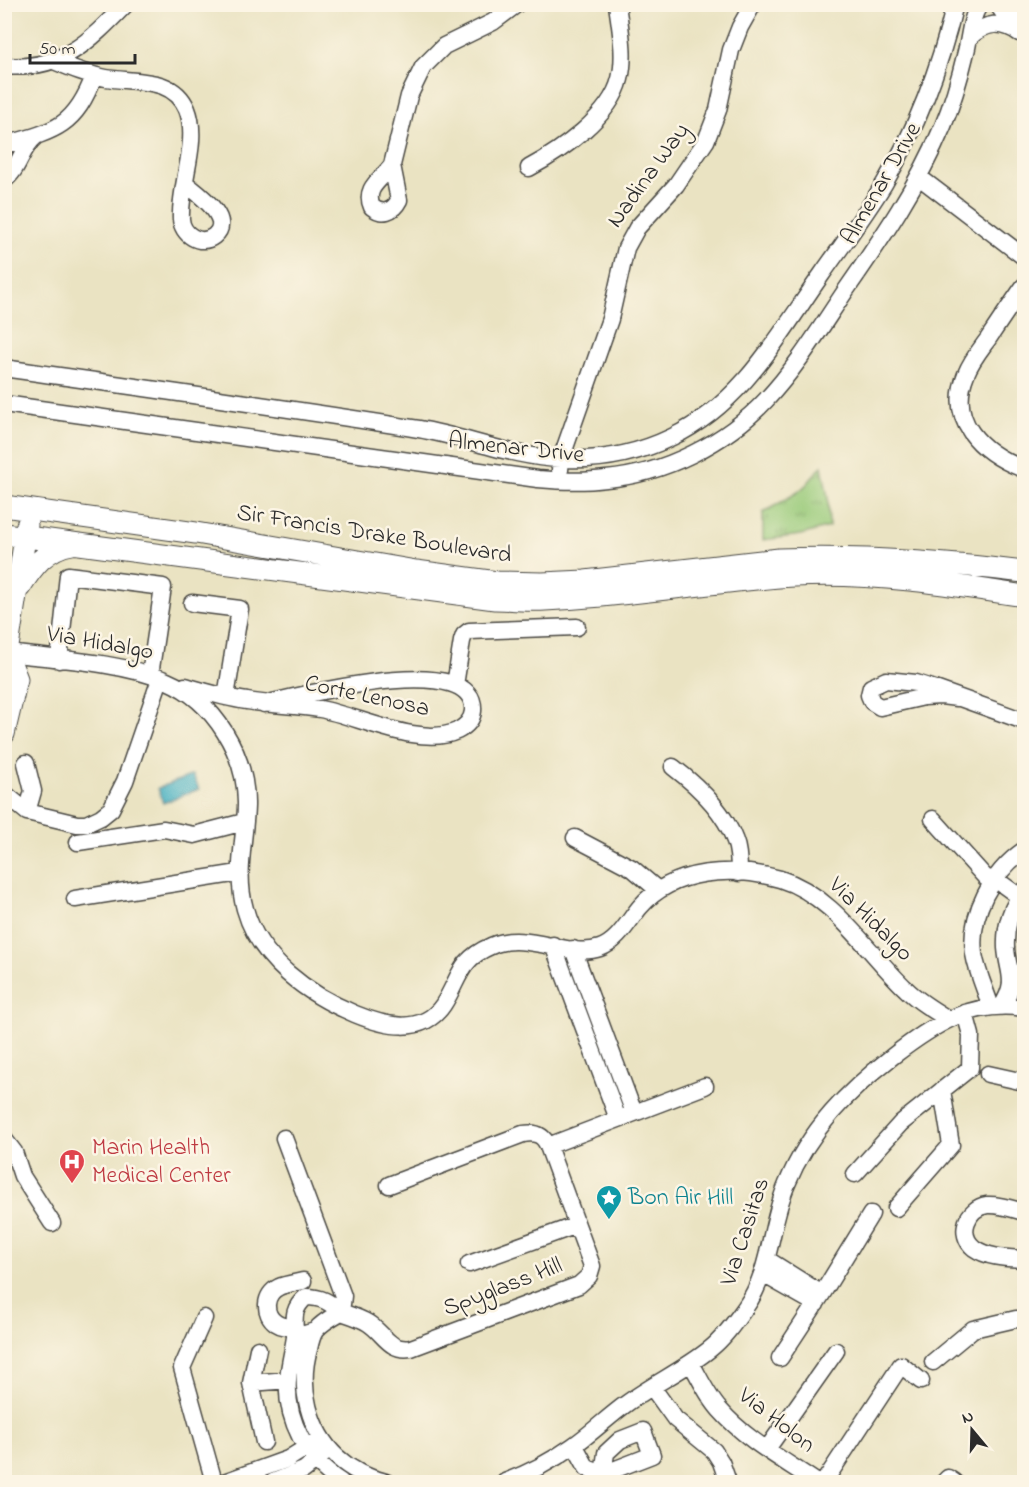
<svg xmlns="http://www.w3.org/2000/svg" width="1029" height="1487" font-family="'Indie Flower',sans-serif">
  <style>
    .park { fill: url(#park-tufts); stroke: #627a52; stroke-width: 1.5 }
    .water { fill: url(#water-ripples); stroke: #376d76; stroke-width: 1.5 }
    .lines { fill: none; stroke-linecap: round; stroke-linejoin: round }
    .minor-casing { stroke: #484742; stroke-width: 19 }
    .major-casing { stroke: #484742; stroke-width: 23 }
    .minor { stroke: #fff; stroke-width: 16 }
    .major { stroke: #fff; stroke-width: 21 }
    .labels { text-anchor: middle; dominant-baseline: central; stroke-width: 5; stroke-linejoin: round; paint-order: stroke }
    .street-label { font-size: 24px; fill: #2b2b2b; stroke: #fcf5e5 }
    .health-label { font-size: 24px; fill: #be3a42; stroke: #fcf5e5; text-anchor: start }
    .culture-label { font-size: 24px; fill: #0d838f; stroke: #fcf5e5; text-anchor: start }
  </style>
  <defs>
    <pattern id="park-tufts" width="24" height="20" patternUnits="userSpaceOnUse" patternTransform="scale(1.5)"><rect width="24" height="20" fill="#99ca79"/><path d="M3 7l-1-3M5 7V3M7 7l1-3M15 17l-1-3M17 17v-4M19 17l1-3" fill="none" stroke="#7da463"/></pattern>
    <pattern id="water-ripples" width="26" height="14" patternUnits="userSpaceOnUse" patternTransform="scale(1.5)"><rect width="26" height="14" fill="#43afc1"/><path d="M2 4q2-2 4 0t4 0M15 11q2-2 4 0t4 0" fill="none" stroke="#388f9d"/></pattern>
  </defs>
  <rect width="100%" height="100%" fill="#fcf5e5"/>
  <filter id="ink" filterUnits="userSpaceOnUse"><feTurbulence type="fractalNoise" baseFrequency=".0167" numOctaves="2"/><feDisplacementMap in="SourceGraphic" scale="12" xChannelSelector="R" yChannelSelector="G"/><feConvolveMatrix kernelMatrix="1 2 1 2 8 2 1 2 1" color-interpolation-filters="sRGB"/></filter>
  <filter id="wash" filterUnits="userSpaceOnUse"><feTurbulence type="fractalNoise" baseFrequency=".008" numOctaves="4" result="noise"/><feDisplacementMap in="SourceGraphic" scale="24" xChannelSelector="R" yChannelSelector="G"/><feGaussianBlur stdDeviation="1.35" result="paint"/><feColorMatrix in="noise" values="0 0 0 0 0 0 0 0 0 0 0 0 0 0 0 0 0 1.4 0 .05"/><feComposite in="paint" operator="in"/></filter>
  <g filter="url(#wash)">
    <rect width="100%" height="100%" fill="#eae3c2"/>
    <path class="park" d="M822,466l6,32 1,29 -28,8 -38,5v-27l35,-21 9,-8z"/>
    <path class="water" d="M193,775l6,14 -36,14 -5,-15z"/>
  </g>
  <g filter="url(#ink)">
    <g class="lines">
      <defs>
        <path id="minor" d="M997,4l19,26
          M1015,4l9,11
          M969,38c16,-16 33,-18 50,-5
          M54,61c17,7 34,14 52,17 30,5 67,-2 81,31 13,32 -8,76 -6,110 1,15 19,28 33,17 21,-17 -17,-43 -29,-53
          M4,66c57,5 85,-24 122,-62
          M4,145c51,-14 71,-18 90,-69
          M392,165c-9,14 -29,22 -20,42 10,8 21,5 27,-7l-7,-35 17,-69 14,-29 21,-21 49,-24 24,-18
          M529,168c32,-17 82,-52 91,-89 6,-24 0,-51 -3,-75
          M919,177l105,80
          M4,180c15,-10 17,-32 31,-43
          M4,368c138,20 277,39 415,61 47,8 93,28 142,30 38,2 76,-5 111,-22 70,-33 107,-102 150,-163 21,-30 43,-59 62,-90 33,-56 56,-117 71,-180
          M4,404l534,75c22,2 45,3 68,0 58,-5 120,-36 160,-79 31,-33 55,-73 80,-110 37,-53 72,-105 97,-164 10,-24 17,-49 23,-74 4,-15 4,-34 14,-48
          M1021,468c-40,-16 -74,-47 -55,-94 5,-13 14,-24 22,-35 12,-18 24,-36 36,-53
          M560,470l1,-11 49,-140 16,-71 11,-20 39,-43 30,-44 12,-31 13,-60 9,-23 13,-23
          M192,603l48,6 -14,88
          M7,653c49,6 115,9 160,28 47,20 80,74 79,125 -1,35 -11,68 -1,103 14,51 64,86 110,105 29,12 67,22 88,-9 17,-26 15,-45 48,-59 35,-16 78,13 109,2 18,-6 29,-28 40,-41 33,-39 94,-41 140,-28 53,16 87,73 126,110 12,12 27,21 42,30
          M59,660l9,-85 95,12 -13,88
          M455,685l7,-44 2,-6 5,-4 108,-4
          M185,686c21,6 41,12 62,15 24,4 49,4 73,8 38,7 101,39 137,22 8,-4 15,-10 16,-20 5,-63 -178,-14 -209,-7
          M957,698l-16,-2 -17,1 -44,10 -8,-5 -3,-7 2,-8 15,-7 30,3 19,6 89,32
          M26,763l7,28 -6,21
          M673,767c25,19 51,43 62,74 4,10 4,22 4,32
          M4,793l23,19 50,12h9l15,-7 10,-8 14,-28 35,-102
          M933,819l53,59 9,1 25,18
          M575,838l57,30 26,22
          M78,842l86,-13 30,6 50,-13
          M75,899l164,-26
          M553,945l65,174
          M573,949l61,164
          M1002,1006c16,-26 6,-32 4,-58 -1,-21 5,-41 18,-57
          M991,1007c-6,-18 -14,-35 -17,-53 -5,-40 18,-82 50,-104
          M988,1074l36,8
          M284,1138l59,158 -2,16
          M4,1139l10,13 8,24 30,47
          M548,1146l157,-60
          M855,1174l46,-51 69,-55 1,-33 -6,-22
          M896,1208l55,-63 -9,-55
          M1024,1212c-11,-3 -25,-8 -37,-7 -20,3 -30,29 -13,43 14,10 34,10 50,11
          M768,1260l54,34 49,-80
          M469,1264l108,-39
          M763,1274l53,30
          M204,1318l-22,50 32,114
          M295,1327c-7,0 -13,0 -19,-4 -13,-9 -12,-29 3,-36 7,-3 16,-4 24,-6
          M315,1331l-20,6c-2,14 -6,28 -7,42 -3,40 19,82 53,103
          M295,1337c0,-18 -4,-27 11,-40 16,0 23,5 35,15
          M780,1358l42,-64
          M933,1362l40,-33 43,-10 8,1
          M691,1363c9,16 17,34 29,47 27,31 64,50 96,72
          M251,1383l7,-34
          M652,1387l23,32 39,32 7,11 7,20
          M264,1442l-13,-59 37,-3
          M575,1446l12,22 16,6 49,-19 -9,-24 -23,9 -14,13 -3,21
          M767,1449l69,-98
          M224,1482l64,-23 27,-17
          M273,1482l31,-12 20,-16
          M386,1482c-18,-4 -35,-12 -49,-25 -28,-26 -39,-71 -28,-108 1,-5 3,-13 6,-18 6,-8 17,-14 26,-19 9,3 19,6 27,11 16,10 21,29 43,25l168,-63 10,-9 3,-10 -44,-120c-5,-12 -13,-14 -25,-12l-134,51
          M505,1482c24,-9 47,-21 68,-36 19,-13 35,-29 53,-42 27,-20 58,-34 84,-55 14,-11 25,-27 35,-41 27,-38 24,-83 42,-124 22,-54 61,-93 106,-128 41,-31 77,-56 131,-48
          M824,1482l77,-117 20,16
          M944,1482l4,-4 6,4"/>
        <path id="major" d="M4,506l192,27 220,38 81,11 45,1 43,-2 194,-22c82,-3 164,3 245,13
          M4,534l491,65c17,0 34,2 50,1 84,-3 166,-19 249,-24 78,-4 154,8 230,20
          M20,587c13,-20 26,-39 52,-43
          M4,734l13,-55 -10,-26 20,-128"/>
      </defs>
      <use href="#minor" class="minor-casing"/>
      <use href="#major" class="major-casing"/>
      <use href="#minor" class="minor"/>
      <use href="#major" class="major"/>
    </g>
  </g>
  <defs>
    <symbol id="hospital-pin" viewBox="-11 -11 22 30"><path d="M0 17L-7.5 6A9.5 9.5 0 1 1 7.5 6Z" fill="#e0444e" stroke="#fcf5e5"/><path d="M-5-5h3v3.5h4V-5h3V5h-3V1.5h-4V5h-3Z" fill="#fff"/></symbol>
    <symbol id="sight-pin" viewBox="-11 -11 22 30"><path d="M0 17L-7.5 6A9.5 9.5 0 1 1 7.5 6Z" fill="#0f9aa8" stroke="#fcf5e5"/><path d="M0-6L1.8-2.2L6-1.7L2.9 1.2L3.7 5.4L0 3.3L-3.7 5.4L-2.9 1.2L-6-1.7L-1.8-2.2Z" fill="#fff"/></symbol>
  </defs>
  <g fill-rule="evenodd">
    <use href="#hospital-pin" x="57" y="1147" width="30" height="40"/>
    <use href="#sight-pin" x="594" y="1183" width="30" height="40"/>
  </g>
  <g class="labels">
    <g class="street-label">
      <text transform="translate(649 176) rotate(-54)">Nadina Way</text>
      <text transform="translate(882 184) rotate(-60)">Almenar Drive</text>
      <text transform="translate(516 449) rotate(6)">Almenar Drive</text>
      <text transform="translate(374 535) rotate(9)">Sir Francis Drake Boulevard</text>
      <text transform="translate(100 644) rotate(10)">Via Hidalgo</text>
      <text transform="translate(367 697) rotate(12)">Corte Lenosa</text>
      <text transform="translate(870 920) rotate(45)">Via Hidalgo</text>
      <text transform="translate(746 1232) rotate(-72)">Via Casitas</text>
      <text transform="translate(503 1288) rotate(-21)">Spyglass Hill</text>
      <text transform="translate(776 1421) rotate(38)">Via Holon</text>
    </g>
    <g class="health-label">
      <text x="92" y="1148">Marin Health<tspan x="92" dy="28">Medical Center</tspan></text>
    </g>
    <g class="culture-label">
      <text x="628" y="1198">Bon Air Hill</text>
    </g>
  </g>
  <rect width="1029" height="1487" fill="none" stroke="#fcf5e5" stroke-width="24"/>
  <g transform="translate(972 1430) rotate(341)" stroke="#fcf5e5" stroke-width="4.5" paint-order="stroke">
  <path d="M0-4.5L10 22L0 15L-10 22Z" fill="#2b2b2b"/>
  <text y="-9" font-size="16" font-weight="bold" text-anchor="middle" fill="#2b2b2b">N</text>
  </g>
  <path d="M30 54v9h105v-9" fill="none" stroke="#2b2b2b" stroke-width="3"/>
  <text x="39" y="54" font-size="18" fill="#2b2b2b" stroke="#fcf5e5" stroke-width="4.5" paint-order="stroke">50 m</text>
</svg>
